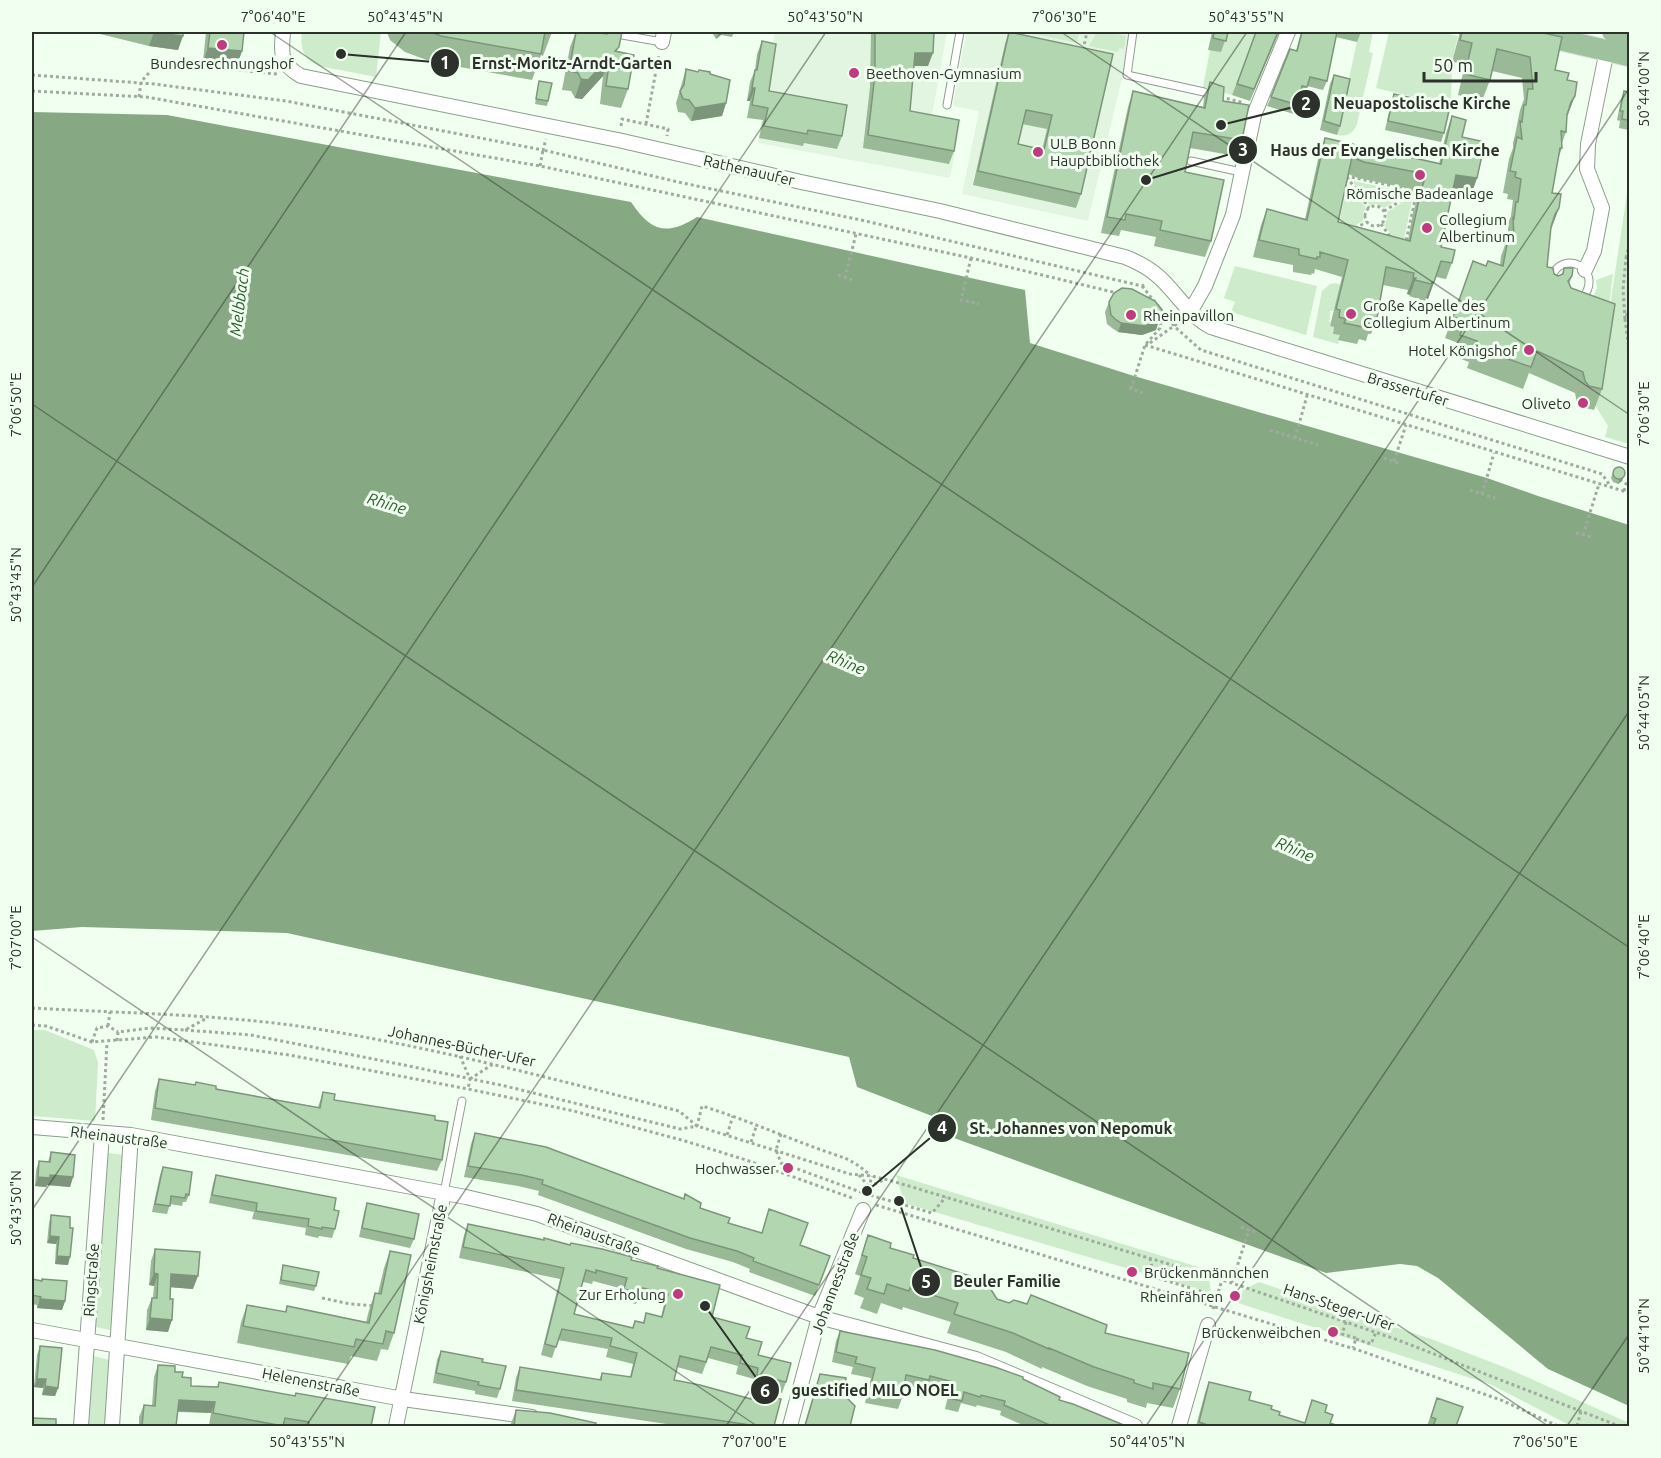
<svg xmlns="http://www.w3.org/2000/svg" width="1661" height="1458" font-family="Ubuntu,sans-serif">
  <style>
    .built { fill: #e2f5e1 }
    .green { fill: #ceebcc }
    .water { fill: #86a984 }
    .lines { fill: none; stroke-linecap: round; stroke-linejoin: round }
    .service-casing { stroke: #8f9c8f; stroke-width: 9 }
    .minor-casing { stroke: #8f9c8f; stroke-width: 16 }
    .primary-casing { stroke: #e1e2e1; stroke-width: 23 }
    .path { stroke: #a0ab9f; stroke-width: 3; stroke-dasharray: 3 3; stroke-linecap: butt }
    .service { stroke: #fff; stroke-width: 7 }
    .minor { stroke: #fff; stroke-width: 14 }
    .primary { stroke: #9fc29e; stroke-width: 21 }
    .wall { fill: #99b997; fill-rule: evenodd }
    .shaded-wall { fill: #7d967b }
    .building { fill: #b2d7b0; stroke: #7d967b; stroke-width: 1.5; fill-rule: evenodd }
    .ticks { fill: none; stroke: #2c312b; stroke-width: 1.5; stroke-opacity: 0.45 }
    .poi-dot { fill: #c03b7e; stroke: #f1fff0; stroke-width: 2 }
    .labels { text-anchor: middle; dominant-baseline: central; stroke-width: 6; stroke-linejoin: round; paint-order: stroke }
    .poi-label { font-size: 15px; fill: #2c312b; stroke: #f1fff0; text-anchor: start }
    .street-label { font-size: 15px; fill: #2c312b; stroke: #f1fff0 }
    .water-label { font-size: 16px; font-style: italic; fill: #2c5e2c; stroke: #f1fff0 }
    .leader { fill: none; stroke: #2c312b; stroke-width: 2 }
    .callout-dot { fill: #2c312b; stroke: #f1fff0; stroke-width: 2 }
    .mark-label { font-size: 18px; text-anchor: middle; font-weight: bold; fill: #fff }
    .callout-label { font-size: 16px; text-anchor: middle; font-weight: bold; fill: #2c312b; stroke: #f1fff0; stroke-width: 6; stroke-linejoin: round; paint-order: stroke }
    .neatline { fill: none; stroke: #2c312b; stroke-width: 2 }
    .ticks-label { font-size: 15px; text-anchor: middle; fill: #2c312b }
  </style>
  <rect width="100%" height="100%" fill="#f1fff0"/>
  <path class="built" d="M775,32h172l-15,83 29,6 -11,57 -192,-35z
    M966,32h167l-45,189 -126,-27 17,-83 -26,-5z"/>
  <path class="green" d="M302,32h79l-5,45 -57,-11c-16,-7 -19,-18 -17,-34z
    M1026,32h53l-2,11z
    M1097,32h10l19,4 -2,13 -5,-1 -1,4 -29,-6z
    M1226,32h30l-24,63 -29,-8 7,-37z
    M1359,32h14l-4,20 4,1 -16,71c-4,10 -10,13 -20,11z
    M1389,32h51l18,4 -6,26 -1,39 15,3 -1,5 -89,-21z
    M1354,181l51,11 -1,4 -20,12 -8,-4 -6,1 -16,-21z
    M1347,186l4,1 15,21 -3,5v8l-22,12h-4z
    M1628,187h1v257l-24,-7 3,-11 -13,-21z
    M1408,199l4,1 -9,45 -5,-1 -14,-19 3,-6v-7z
    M1235,266l82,20 -11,49 -75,-23 4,-10 -11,-4z
    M1613,274l-5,39 -15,-16 4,-9 -1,-8z
    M1335,283l16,4 -13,21h-4l-1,3h-3v9l-2,1 3,1 -1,4 4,1 -1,7 7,1 -2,9 -25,-7 9,-46 8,-7z
    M32,1030h13l49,20 4,13 -3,58 -63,-5z
    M108,1153l16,2 -12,172 -2,3 -15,-3 10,-164z
    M896,1175l312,95 3,23 -307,-90z
    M1259,1282l172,57 78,30 120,54v3h-58l-79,-41 -254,-82 5,-13z
    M94,1356l15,4 -4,66h-18l5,-67z"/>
  <path class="water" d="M32,112l135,3 464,87c20,30 36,34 66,15l328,73 5,53 104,33 353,102 51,18 91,29v881l-81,-37 -110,-91 -21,-12 -17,-2 -74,9 -383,-139 -11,-18 -75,-29 -8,-30 -562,-124 -205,-6 -50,4z"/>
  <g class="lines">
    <defs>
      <path id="service" d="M605,32l57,10
        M1133,32l-6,43 77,17
        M947,105l13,-73
        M1191,161l50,11
        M1551,278c11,-31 55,-9 31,21
        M444,1193l18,-92"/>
      <path id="minor" d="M283,32c-2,22 -3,32 18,44l317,64 183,42 139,29 185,46c13,5 24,11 34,20 18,16 29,38 52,50l419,130
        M662,42l2,-10
        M1585,270l9,-19 8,-43 -15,-39 1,-25 20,-99
        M1190,312l15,-26 28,-71 21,-100 34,-83
        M32,1127l99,8 335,62 71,17 282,103 157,42 159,67
        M32,1330l371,69 129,18
        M81,1426l21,-292
        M112,1426l19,-291
        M396,1426l48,-233
        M790,1426l29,-109 44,-107
        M1179,1426l29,-101"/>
      <path id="primary" d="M1527,32l103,24
        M1613,32l17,4"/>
    </defs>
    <use href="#service" class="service-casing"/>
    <use href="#minor" class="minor-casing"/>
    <use href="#primary" class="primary-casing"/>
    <path class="path" d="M1083,50l4,-18
      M32,75l122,9 132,17 257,49 3,-11
      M32,91l114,6 394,69 431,92 146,35
      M139,97l2,-15 15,-17 75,4 44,5 3,-1
      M1221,97l23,6
      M646,124l13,-69
      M621,126l1,-7 46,10 -1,7
      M540,166l3,-16 135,32 183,38 281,66 3,-2
      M1346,176l71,15 -14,64 -25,-6 -8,-11 -13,7 -25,-5z
      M1347,177l22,31
      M1365 216a10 10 0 1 1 20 0a10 10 0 1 1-20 0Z
      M1384,211l31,-19
      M1381,224l11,15
      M1355,228l12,-6
      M971,258l-10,42 18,4
      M1626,258l4,-17
      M838,275l14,5
      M845,278l11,-44
      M1142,286l33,41 26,23 401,124 9,13
      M1630,308l-5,11 5,38
      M1625,319l-2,-30 3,-31h4
      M1150,343l31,-22
      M1145,345l485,148
      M1129,388l14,5
      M1131,389l14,-44 15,-17 3,-19 -4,-1
      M1270,430l48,15
      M1295,438l12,-42
      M1384,458l16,6
      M1394,461l12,-36
      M1470,490l25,8
      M1624,491l3,-11 3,1
      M1482,494l12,-41
      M1576,533l15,4
      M1583,535l16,-51
      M32,1008c88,5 178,6 266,18 129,19 255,53 381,85l18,15 153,48 22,2 20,5 340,102 166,57 221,86
      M32,1025l14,1 46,16 64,-5 133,18 179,34 106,22 111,30 61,19 109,39
      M108,1026l2,-14
      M185,1030l66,5 153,30 101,21 175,43 17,-3 5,-20c39,12 76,28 114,42 24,9 34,9 54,27
      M117,1041l1,-9 32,-4 35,2 22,-12
      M92,1042l5,-14 11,-2 10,6
      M460,1056l10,23 -2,10
      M470,1079l23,-15
      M103,1120l4,-77
      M781,1134l-5,16 5,13 85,31 66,19 14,-16
      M727,1135l6,-19
      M751,1142l6,-18
      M859,1175l10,12
      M869,1187l14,-7
      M867,1194l5,-18
      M876,1205l482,145 143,50 57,26
      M1241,1227l17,6
      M1150,1258l4,19 63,19
      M1232,1282l17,-52
      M322,1298l28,6 24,2
      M1213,1309l9,-29
      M1346,1322l-4,12 14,4 -3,10
      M1356,1339l15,5 5,-12
      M1577,1426l4,-15"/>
    <use href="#service" class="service"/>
    <use href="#minor" class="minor"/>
    <use href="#primary" class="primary"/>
  </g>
  <path class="wall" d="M83,32h100l-5,18 -29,-4 -53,-13z
    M206,32h38l-2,19 -5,14 -34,-3z
    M388,32h164l-9,24 -2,-1 -9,25 -100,-18 -27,-10 -15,-12 -2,-5z
    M576,32l29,2 1,-2h16l-5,20 11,37 -7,19 -21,-4 3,-28 -21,23 -7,-1 -4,-7 -9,-1 8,-43z
    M701,32h33l-2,5 -11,-2 -5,4 -3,-5z
    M871,32h63l-6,34h-14l-4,45 44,40 -5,13 -86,-16 7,-61z
    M1009,32l104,22 -32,140 -5,14 -103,-23 32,-141zM1022,124l25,5 -5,21 -24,-6z
    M1212,32h16l-7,20 -13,-2z
    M1256,32h23l-29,69 -18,-6z
    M1301,32h60l-4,10 -21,-5 -9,44 -4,9 -16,-4 -3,10 -4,-1 -6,19 -27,-8 4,-9 25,-46z
    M1460,32h79l16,38 12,10v37l-1,15 -4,11v5l-4,11 -6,34 -1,37 -4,37 11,9 4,-2 2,-6 8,8 -3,8 33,105 -8,21 -13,-3 -4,-4 -2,-10 -46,-20 -6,16 -56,-21 2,-6 -16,-6 5,-13 -13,-5 28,-77 13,5 14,-1 1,-9 4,-11v-5l3,-8v-9l3,-7 2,-16 -6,-1 1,-5 -5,-1 6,-34 4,-11v-5l2,-8 5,-25 4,-11 -2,-21 -30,-7 -2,9 -8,21 -24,-6 7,-31 -13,-2z
    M762,41l7,50 73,45 -5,13 -33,-6 -1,3 -44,-8 4,-18 -16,-2 3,-17h-3l3,-19 5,-12 2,-16z
    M686,69l24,5 16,29 -4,13 -31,5 -6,-8 -7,-1 -2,-9z
    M1334,75l6,51 -3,9 -17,-5 10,-46z
    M539,81l9,20 -1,5 -12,-2z
    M1210,82l13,19 19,39 -6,16 -46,-8 -5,24 26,69 -6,16 -51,-11 2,-9 -35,-7 -2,6 -18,-3 27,-126 5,-16 70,16 1,-9z
    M1629,85v45l-10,-2 1,-7 -3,-1 4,-20 3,-9 3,1z
    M1394,94l50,39 -3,9 -56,-12 6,-27z
    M1452,116l10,21 15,41 -6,17 -19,-3 -11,55 11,16 -6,16 -10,-2 -8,22 -2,-1 -1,3 -16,-5 1,-1 -3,-1 1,-4 -25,-5 -6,33 -6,16h-3l-2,7 -7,-2 -2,5 -19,-4 2,-5 -7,-1 1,-7 -4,-1 12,-49 -27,-8 -1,5 -2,-1 -1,2 -18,-3v-7l-40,-8 8,-32 6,-16 38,10 14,-64 6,-17 114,26 7,-31zM1348,174l10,4 62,13 -7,21 -5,28 -70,-18z
    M1109,302l50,18 -3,10 -14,5 -24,-3 -6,-4 -5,-4 -2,-12z
    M1614,469l8,12 -4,3 -5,-2 -2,-4z
    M159,1079l159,28 5,-15 11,8 101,20 7,40 -5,11 -286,-51 4,-29z
    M475,1133l225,75 28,15 34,10 7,-24 31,36 30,11 -15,40 -66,-24 1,-3 -17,-7 -47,-13 -148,-54 1,-4 -21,-5 -54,-9 7,-33z
    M51,1152l22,25 -3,10 -23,-2 -1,2 -11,-1 1,-16 3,-9 9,1z
    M163,1167l26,28 -3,7h-3l-1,4 -12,-2 -3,10 -15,-2 8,-37z
    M216,1175l118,35 1,19 -3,9 -13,-2 -1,2 -13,-3 1,-7 -54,-9 2,-7 -45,-9 4,-19z
    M367,1203l47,36 -4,9 -51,-11 5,-24z
    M51,1215l19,13 -2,37 -13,-1 1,-20 -9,-1 2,-20z
    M468,1224l102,21 61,15 26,8 55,49 34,21 12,17 28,27 -4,11 -29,-7 1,-7 -18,-5 2,-8 -30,-8 -6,16 -25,-7 -3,13 100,46h-94l-168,-25 4,-23 4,-11 79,13 3,-7 28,4 3,-13 -27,-7 2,-8 -50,-9 -6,18 -11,-3 19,-76 -101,-21 5,-23zM593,1281l30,8 -3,11 16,4 2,-5 26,6 -3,12 -15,-4 -3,10 -8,-2 -3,7 -58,-14 9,-32 9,2z
    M868,1235l22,13 23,10 68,27 16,14 108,34 75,56 -7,19 -26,-5 -1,5 -19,-6v-3l-40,-13 -45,-19v2l-36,-17 -59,-19 4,-11 -48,-15 -1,3 -21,-7 -4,11 -17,-6 4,-10 -10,-4 6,-18 -5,-2z
    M155,1249l38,40 -22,-2 -3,45 -22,-2 1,-20 5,-12h1l1,-12 -5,-1 2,-24z
    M390,1251l4,82 -6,17 -7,-1 -4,12 -26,-5 -3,8 -111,-21 4,-21 6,-17 38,7 2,-6 79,16 3,-12 6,-17h3l6,-25z
    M283,1265l33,21 -2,5 -35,-7z
    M32,1279l33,22 -3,9 -25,-2v-3l-5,-1z
    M840,1331l183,48 36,21 67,26h-101l-25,-11 1,-4 -24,-6 -1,2 -15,-4 -3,9 -13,-3 4,-17 -23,-5 -1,3 -21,-5 -2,13 -4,11 -33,-6 6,-25 -20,-4 2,-7 -21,-5 4,-21z
    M40,1346l18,42 -3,8 -13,-1 1,-7 -9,-1 3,-32z
    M441,1351l59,38 -3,9 -22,-4v-3l-42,-8 4,-23z
    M158,1365l24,12 9,9 26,1 2,-5 152,44h-153l-9,-1 2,-12 -33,-1 -2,14h-37v-9l5,-12 8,1 2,-29z
    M820,1374l25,22 5,30h-46z
    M1209,1382l62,27 8,6 25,8 21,-11 5,11 5,3h-139l9,-33z
    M1437,1398l19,28h-29z
    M516,1410l79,16h-85z"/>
  <path class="shaded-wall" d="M154,32l29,4 -5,14 -29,-4z
    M719,32h4l-2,3 -5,4z
    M208,48l34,3 -5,14 -34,-3z
    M915,53h18l-5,13h-18z
    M610,57l-7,19 -21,23 -7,-1 6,-19z
    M752,88h3l-5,13h-3z
    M1575,96l-8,21 4,-15z
    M726,103l-4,13 -31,5 4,-13z
    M1456,175l21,3 -6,17 -21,-3z
    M1559,208l-8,22 4,-16z
    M1413,278h3l-6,17 -3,-1z
    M1432,282h2l-6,17 -2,-1z
    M1159,320l-3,10 -14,5 -24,-3 3,-9z
    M1624,476l-2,5 -4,3 2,-5z
    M50,1175l23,2 -3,10 -23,-2 -1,2 -11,-1 3,-9z
    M50,1236l9,1 -3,7 -9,-1z
    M57,1256l13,1 -2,8 -13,-1z
    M154,1273l4,1 -4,12 -5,-1z
    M171,1274l27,2 -5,13 -26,-2z
    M40,1299l25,2 -3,9 -25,-2z
    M150,1318l22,2 -4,12 -22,-2z
    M37,1379h9l-3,9 -9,-1z
    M45,1386l13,2 -3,8 -13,-1z
    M179,1400l36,2 -4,11 -37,-2z"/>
  <path class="building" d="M151,32h32v4z
    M210,32h34l-2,19 -34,-3z
    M431,32h114l-4,22 -100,-18z
    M576,32h16l15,2v-2h15l-3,15 -4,4 19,4 -6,34 -22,-3 4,-29 -22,23 -7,-1 -3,-6 -9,-2z
    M875,32h59l-1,21h-18l-5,58 49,9 -5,31 -86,-16 7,-61z
    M1009,32l104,22 -32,140 -103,-23zM1026,110l26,5 -8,35 -26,-6z
    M1214,32h14l-2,9 -13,-3z
    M1256,32h22l-24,57 -17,-5z
    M1302,32h35l-10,49 -17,-4 -3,10 -5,-1 -4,19 -27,-8 19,-48 7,2z
    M1462,32h77l23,5 -7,33 14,3 -2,7 10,2 -2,14 -4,6 -4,13 -1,17 -5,-1 1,17h-2l-8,45 9,1 -2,14 -4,6 -4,13 -4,40 6,1 1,6 4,2 5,-2 1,-6h9l-1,8 -4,5 3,7 44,16 -13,85 -13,-3 -4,-5 -2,-9 -46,-21 -6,16 -57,-20 3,-6 -17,-6 5,-14 -12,-4 20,-56 13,5 2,-5 15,5 6,-32 5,2 -1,-18 1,1 2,-17h2l3,-23 -6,-2 1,-5 -6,-1 7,-34 5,2 -2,-18 2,1 2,-17h2l2,-16h5l-3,-32 -33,-8 -7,31 -25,-6 7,-31 -12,-3z
    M762,41l14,3 -7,47 78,14 -5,31 -34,-6 -1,4 -43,-8 4,-18 -16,-3 3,-17h-3l3,-18h2z
    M686,69l12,3 1,-2 11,2v2l20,6 -4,23 -31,5 -6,-8 -6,-1 -3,-8 4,-6z
    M1334,75l16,4 -10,47 -16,-5z
    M539,81l13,2 -4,18 -12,-2z
    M1210,82l14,5 -1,14 26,4 -7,35 -49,-8 -8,40 39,8 -13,61 -51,-11 2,-9 -36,-7 -1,6 -18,-3 26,-126 72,17z
    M1629,85v35l-7,-1 1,-8h-3l4,-20 4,1z
    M1394,94l56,12 -6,27 -56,-12z
    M1452,116l14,4 -4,17 23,5 -8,36 -21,-3 -15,72 14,3 -3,13 -11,-2 -7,21h-2l-1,2 -16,-4 1,-2h-3l1,-5 -28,-6 -9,51 -4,-1 -1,7 -8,-2 -1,5 -19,-4 2,-4 -7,-2 1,-7 -4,-1 12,-49 -28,-8v5h-3v2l-18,-4v-6l-40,-9 8,-31 40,11 18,-82 116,26zM1352,157l12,5 62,12 -6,21 -10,46 -72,-19z
    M1122,288l10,1 23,12 7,9 -3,10 -14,6 -24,-3 -6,-4 -4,-4 -2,-13 5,-9z
    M1613 473a6 6 0 1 1 12 0a6 6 0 1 1-12 0Z
    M159,1079l36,6 1,-3 20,4v3l104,19 3,-16 12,2 -1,6 101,16v4l13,2 -6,38 -287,-52z
    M475,1133l71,14 138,52 1,-5 16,9 -1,5 30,10 -2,5 34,10 7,-24 39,14 -8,22 30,11 -11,29 -66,-24 1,-3 -17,-7 -47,-13 -148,-54 1,-4 -21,-5 -54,-9z
    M51,1152l24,3 -2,22 -23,-2v3l-12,-1 1,-16 11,1z
    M163,1167l29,5 -3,23 -3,-1 -1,4 -14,-2 -1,10 -15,-2z
    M216,1175l120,23 -2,12 5,1 -4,18 -13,-2v2l-14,-3 1,-7 -53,-8 1,-8 -45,-8z
    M367,1203l52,11 -5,25 -52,-11z
    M51,1215l19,2v11h3l-3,29 -13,-1 2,-19 -9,-1z
    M468,1224l76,16v-2l26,7 1,-2 31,6 30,8 -1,3 27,6 -1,2 63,17 -8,32 38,10 -4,11 16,4 -4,13 33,8 -5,19 -29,-7 1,-7 -18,-5 2,-8 -31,-8 -5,15 -26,-6 -6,24 26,5 51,14 1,-5 29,5 -7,27h-17l-241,-36 4,-23 81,13 1,-7 29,4 6,-24 -27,-7 2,-8 -50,-9 -6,18 -11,-3 19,-76 -101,-21zM586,1270l10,3v-3l31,8 -3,11 16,4 2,-5 26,6 -6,23 -16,-4 -2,10 -9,-2 -2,7 -59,-14z
    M868,1235l23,8 -1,5 24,7 -1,3 70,22 -2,5 9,3 7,11 12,4 5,-3 13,4 4,-9 76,30 -2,8 84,20 -9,36 -27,-6v6l-19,-6v-3l-40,-13 -45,-19v1l-36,-16 -59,-19 4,-11 -48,-15 -1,3 -22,-7 -3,10 -17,-5 4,-11 -10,-3 6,-18 -5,-2z
    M155,1249l45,3 -2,24 -27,-2 -1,25h3l-1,21 -22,-2 2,-20h5l1,-24 -4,-1z
    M390,1251l21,4 -17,78 -8,-2 -3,13 -27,-5 -2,8 -111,-21 4,-21 39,7 1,-6 82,17 6,-30 6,1z
    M283,1265l36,7 -3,14 -35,-6z
    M32,1279l10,2v-2l25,2 -2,20 -25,-2 1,-2 -9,-2z
    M840,1331l95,19 60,17 28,10v2l37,18 -1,3 14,4 53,22h-74l-48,-21 1,-4 -24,-6 -1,2 -16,-5 -2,9 -14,-3 5,-16 -23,-6 -1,4 -23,-5 -4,23 -33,-5 6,-25 -20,-5 2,-6 -21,-5z
    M40,1346l22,2 -4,40 -13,-2 1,-7h-9z
    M441,1351l42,8 -1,3 24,4 -6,23 -22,-4 1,-3 -43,-9z
    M158,1365l17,1v6h8l-1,5 9,1v8l27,1 1,-5 76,14 1,-3 79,14 -4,19h-62v-4l-24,-4 -2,8 -70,-13 2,-11 -36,-2 -3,26h-34l2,-21 11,1z
    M820,1374l26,4 -1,18 10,10 -5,20h-45z
    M1209,1382l42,10 -2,8 23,6 -1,3 9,3 -1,3 26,8 7,-23 15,5 -2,7 8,3 -3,8 6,2 -1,1h-125l-11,-4z
    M1437,1398l26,9 -7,19h-23l3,-7 -5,-2z
    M516,1410l34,3 46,10 -1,3h-81z
    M32,1418l24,1v7h-24z"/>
  <path class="ticks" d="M270,32l1360,916M1061,32l569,383M32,404l1516,1022M32,587l374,-555M32,937l725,489M32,1210l794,-1178M306,1426l941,-1394M726,1426l904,-1339M1146,1426l484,-716M1567,1426l63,-93"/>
  <g class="poi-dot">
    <circle cx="222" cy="45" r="6"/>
    <circle cx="854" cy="73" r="6"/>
    <circle cx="1038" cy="152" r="6"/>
    <circle cx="1420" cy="175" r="6"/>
    <circle cx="1427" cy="228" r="6"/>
    <circle cx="1351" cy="314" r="6"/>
    <circle cx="1131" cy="315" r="6"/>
    <circle cx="1529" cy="350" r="6"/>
    <circle cx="1583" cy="403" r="6"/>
    <circle cx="788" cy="1168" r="6"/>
    <circle cx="1132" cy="1272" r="6"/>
    <circle cx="678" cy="1294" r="6"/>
    <circle cx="1235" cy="1296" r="6"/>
    <circle cx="1333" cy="1332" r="6"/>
  </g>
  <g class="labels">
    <g class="poi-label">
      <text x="222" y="63" text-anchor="middle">Bundesrechnungshof</text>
      <text x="866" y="73">Beethoven-Gymnasium</text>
      <text x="1050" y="143">ULB Bonn<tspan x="1050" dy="17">Hauptbibliothek</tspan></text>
      <text x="1420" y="193" text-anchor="middle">Römische Badeanlage</text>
      <text x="1439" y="219">Collegium<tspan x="1439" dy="17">Albertinum</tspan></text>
      <text x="1363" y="305">Große Kapelle des<tspan x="1363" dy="17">Collegium Albertinum</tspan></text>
      <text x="1143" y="315">Rheinpavillon</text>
      <text x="1517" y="350" text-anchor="end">Hotel Königshof</text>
      <text x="1571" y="403" text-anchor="end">Oliveto</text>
      <text x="776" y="1168" text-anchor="end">Hochwasser</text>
      <text x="1144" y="1272">Brückenmännchen</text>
      <text x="666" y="1294" text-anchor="end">Zur Erholung</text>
      <text x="1223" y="1296" text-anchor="end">Rheinfähren</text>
      <text x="1321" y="1332" text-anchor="end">Brückenweibchen</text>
    </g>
    <g class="street-label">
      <text transform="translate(749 170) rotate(13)">Rathenauufer</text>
      <text transform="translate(1408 389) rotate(17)">Brassertufer</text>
      <text transform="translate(462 1046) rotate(12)">Johannes-Bücher-Ufer</text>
      <text transform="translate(119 1137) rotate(7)">Rheinaustraße</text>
      <text transform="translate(594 1234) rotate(20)">Rheinaustraße</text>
      <text transform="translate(430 1264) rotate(-79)">Königsheimstraße</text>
      <text transform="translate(91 1280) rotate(-86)">Ringstraße</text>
      <text transform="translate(835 1283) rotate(-69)">Johannesstraße</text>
      <text transform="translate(1339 1307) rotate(19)">Hans-Steger-Ufer</text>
      <text transform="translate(311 1382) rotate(11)">Helenenstraße</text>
    </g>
    <g class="water-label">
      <text transform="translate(239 302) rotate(-83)">Melbbach</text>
      <text transform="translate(387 503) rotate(17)">Rhine</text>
      <text transform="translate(846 662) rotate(23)">Rhine</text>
      <text transform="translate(1295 849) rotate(23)">Rhine</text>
    </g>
  </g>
  <path class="leader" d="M341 54L445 63M1221 125L1306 104M1146 180L1243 150M867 1191L942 1128M899 1201L926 1282M705 1306L765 1390"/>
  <g class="callout-dot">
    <circle cx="341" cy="54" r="6"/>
    <circle cx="1221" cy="125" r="6"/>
    <circle cx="1146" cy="180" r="6"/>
    <circle cx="867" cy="1191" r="6"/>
    <circle cx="899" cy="1201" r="6"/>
    <circle cx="705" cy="1306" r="6"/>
    <circle cx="445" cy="63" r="15"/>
    <circle cx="1306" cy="104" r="15"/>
    <circle cx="1243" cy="150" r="15"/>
    <circle cx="942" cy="1128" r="15"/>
    <circle cx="926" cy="1282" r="15"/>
    <circle cx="765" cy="1390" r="15"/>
  </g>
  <g class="mark-label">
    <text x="445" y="69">1</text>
    <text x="1306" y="110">2</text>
    <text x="1243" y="156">3</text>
    <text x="942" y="1134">4</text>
    <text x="926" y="1288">5</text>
    <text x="765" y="1397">6</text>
  </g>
  <g class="callout-label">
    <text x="572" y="69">Ernst-Moritz-Arndt-Garten</text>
    <text x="1422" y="109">Neuapostolische Kirche</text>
    <text x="1385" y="156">Haus der Evangelischen Kirche</text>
    <text x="1071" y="1134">St. Johannes von Nepomuk</text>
    <text x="1007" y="1287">Beuler Familie</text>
    <text x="875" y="1396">guestified MILO NOEL</text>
  </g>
  <rect width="1661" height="1458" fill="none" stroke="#f1fff0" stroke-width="66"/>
  <path d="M1424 72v9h112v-9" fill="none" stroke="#2c312b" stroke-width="3"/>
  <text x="1433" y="72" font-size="18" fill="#2c312b" stroke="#f1fff0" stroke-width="4.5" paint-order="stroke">50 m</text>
  <rect x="33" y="33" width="1595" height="1392" class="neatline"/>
  <g class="ticks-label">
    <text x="273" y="22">7°06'40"E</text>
    <text x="405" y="22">50°43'45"N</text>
    <text x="825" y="22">50°43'50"N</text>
    <text x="1064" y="22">7°06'30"E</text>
    <text x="1246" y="22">50°43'55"N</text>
    <text transform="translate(1644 89) rotate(-90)" y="5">50°44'00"N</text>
    <text transform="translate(16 405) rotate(-90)" y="5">7°06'50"E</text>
    <text transform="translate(1644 414) rotate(-90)" y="5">7°06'30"E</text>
    <text transform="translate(16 585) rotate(-90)" y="5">50°43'45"N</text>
    <text transform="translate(1644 713) rotate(-90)" y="5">50°44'05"N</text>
    <text transform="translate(16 938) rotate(-90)" y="5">7°07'00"E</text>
    <text transform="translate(1644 947) rotate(-90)" y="5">7°06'40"E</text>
    <text transform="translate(16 1208) rotate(-90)" y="5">50°43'50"N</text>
    <text transform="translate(1644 1336) rotate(-90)" y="5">50°44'10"N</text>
    <text x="307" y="1447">50°43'55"N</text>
    <text x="754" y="1447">7°07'00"E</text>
    <text x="1147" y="1447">50°44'05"N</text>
    <text x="1545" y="1447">7°06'50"E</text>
  </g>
</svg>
